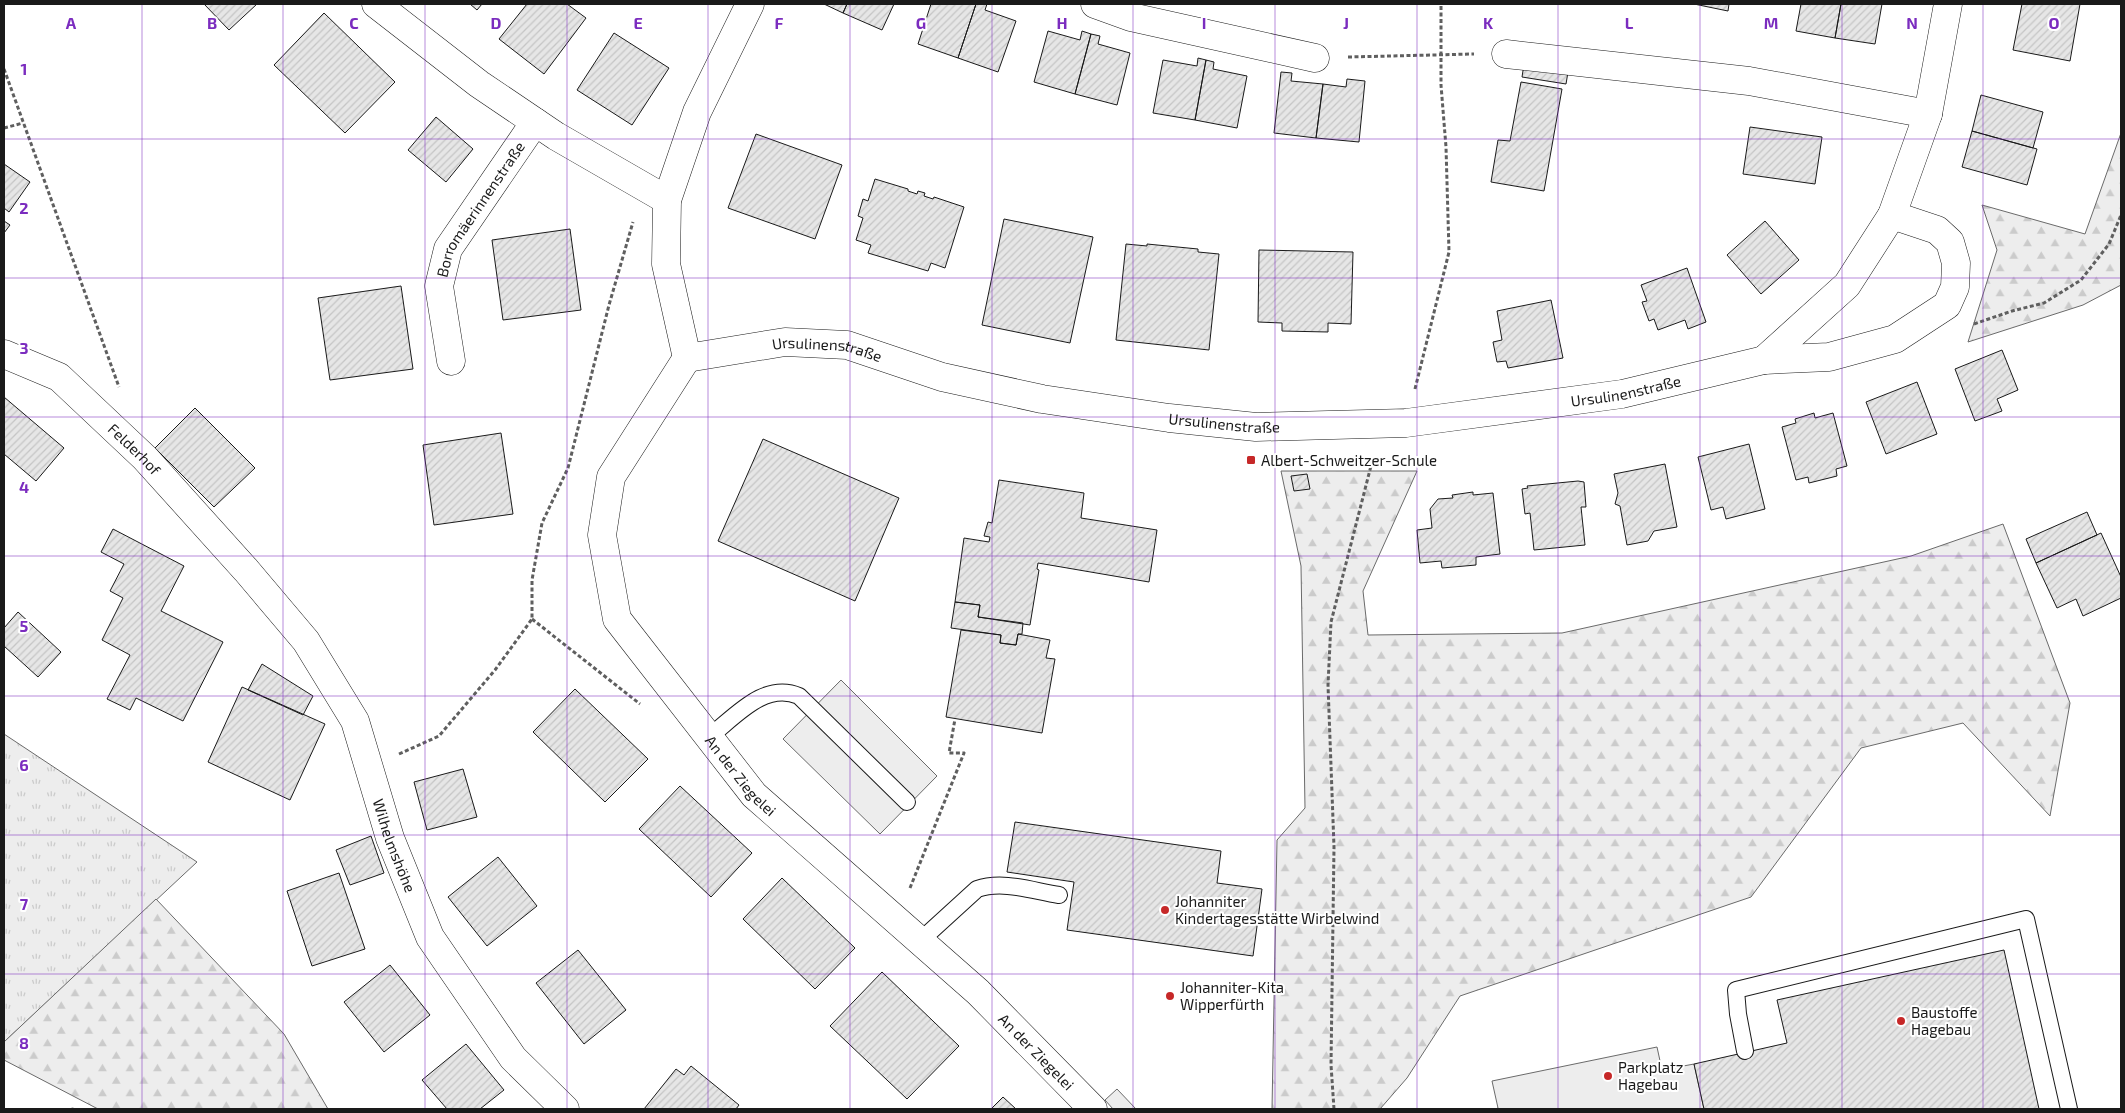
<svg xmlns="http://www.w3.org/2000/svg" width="2125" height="1113" font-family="'Exo 2',sans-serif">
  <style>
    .grass { fill: url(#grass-tufts); stroke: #6a6a6a }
    .forest { fill: url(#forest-firs); stroke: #6a6a6a }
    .built { fill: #ededed; stroke: #6a6a6a }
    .building { fill: url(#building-hatch); stroke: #1a1a1a }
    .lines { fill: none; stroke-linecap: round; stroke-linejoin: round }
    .service-casing { stroke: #1a1a1a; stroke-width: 18 }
    .minor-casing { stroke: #1a1a1a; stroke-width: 29 }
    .path { stroke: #5f5f5f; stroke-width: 3; stroke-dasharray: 4 2.5; stroke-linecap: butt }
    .service { stroke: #fff; stroke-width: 16 }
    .minor { stroke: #fff; stroke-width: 28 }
    .wall { stroke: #1a1a1a; stroke-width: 2.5 }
    .grid { fill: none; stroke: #7b2cbf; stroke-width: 1; stroke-opacity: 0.55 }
    .poi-dot { fill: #c62828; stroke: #fff; stroke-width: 2 }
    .labels { text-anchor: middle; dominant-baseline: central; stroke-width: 4; stroke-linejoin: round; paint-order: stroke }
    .street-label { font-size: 15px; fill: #1a1a1a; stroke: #fff }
    .poi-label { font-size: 15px; fill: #1a1a1a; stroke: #fff; text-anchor: start }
    .grid-label { font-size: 16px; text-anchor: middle; font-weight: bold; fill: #7b2cbf; stroke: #fff; stroke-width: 4; stroke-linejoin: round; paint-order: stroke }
  </style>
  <defs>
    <pattern id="grass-tufts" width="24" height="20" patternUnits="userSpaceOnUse" patternTransform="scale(1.25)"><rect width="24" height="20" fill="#ededed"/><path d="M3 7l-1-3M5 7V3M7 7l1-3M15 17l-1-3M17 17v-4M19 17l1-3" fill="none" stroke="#cbcbcb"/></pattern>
    <pattern id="forest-firs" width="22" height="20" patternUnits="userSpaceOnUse" patternTransform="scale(1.25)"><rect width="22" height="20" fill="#ededed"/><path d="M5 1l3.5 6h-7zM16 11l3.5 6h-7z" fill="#cbcbcb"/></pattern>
    <pattern id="building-hatch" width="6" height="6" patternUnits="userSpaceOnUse" patternTransform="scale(1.25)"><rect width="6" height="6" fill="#e6e6e6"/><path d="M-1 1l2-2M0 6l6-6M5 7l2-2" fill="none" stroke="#c5c5c5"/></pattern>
  </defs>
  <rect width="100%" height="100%" fill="#fff"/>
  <path class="grass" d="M4,734l193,128 -193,180z"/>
  <path class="forest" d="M2121,133v152l-38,20 -115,37 29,-92 -15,-45 103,29z
    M1281,471h136l-54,120 5,44 194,-2 349,-77 92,-32 67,179 -20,113 -87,-93 -102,25 -110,149 -291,99 -53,82 -27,31h-108l5,-269 28,-32 -4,-242z
    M156,899l128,135 44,75h-230l-94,-49v-18z"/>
  <path class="built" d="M841,680l96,96 -57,58 -97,-95z
    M1657,1047l5,23 32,-6 10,45h-209l3,-1 -6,-27z
    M1117,1089l19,20h-23l-8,-9z"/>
  <path class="building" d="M204,4h53l-28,26z
    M470,4h12l-5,6z
    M527,4h40l19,14 -42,56 -45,-35z
    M824,4h23l-4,9z
    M847,4h47l-12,26 -39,-17z
    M931,4h45l-18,54 -40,-14z
    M976,4h11l-2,6 31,11 -18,51 -40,-14z
    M1694,4h35l-1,7z
    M1801,4h40l-6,34 -39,-7z
    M1841,4h41l-7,40 -40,-6z
    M2022,4h58l-10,57 -57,-11z
    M324,13l71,69 -50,51 -71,-68z
    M1048,31l32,9 2,-9 9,3 -16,60 -41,-12z
    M614,33l55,35 -37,57 -55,-35z
    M1091,34l9,2 -2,8 32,9 -13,52 -42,-11z
    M1198,58l8,2 -11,60 -42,-7 10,-53 34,6z
    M1525,58l44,8 -3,18 -44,-7z
    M1206,60l8,2 -1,7 34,7 -10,52 -42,-8z
    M1281,72l11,1 -1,8 32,3 -7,54 -42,-5z
    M1347,79l18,2 -6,61 -43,-4 7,-54 23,3z
    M1521,82l41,7 -18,102 -53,-9 7,-42 12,1z
    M1981,95l62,17 -10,36 -61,-17z
    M436,117l37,32 -27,33 -38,-32z
    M1750,127l72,10 -7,47 -72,-10z
    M1972,131l65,18 -10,36 -65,-18z
    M756,134l86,31 -27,74 -87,-31z
    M4,164l26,18 -21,30 -5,-4z
    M875,179l33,10v2l9,3 1,-3 7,2 -1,3 9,3 1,-2 30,10 -19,61 -14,-5 -3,8 -60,-18 3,-8 -15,-5 7,-22 -5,-2 5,-17 5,2z
    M1004,219l89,18 -23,106 -88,-18z
    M4,221l6,4 -6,8z
    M1765,221l34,39 -38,34 -34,-39z
    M570,229l11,81 -78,10 -11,-80z
    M1126,244l21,2v-2l51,5v3l21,2 -10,96 -93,-10z
    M1259,250l94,2 -2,72 -23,-1v9l-46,-1v-8l-24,-1z
    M1687,268l19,54 -18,7 -3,-9 -27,10 -4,-11 -5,2 -7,-19 5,-1 -6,-16z
    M401,286l12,83 -83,11 -12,-82z
    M1551,300l12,58 -55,10 -2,-7 -9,1 -4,-20 9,-2 -5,-29z
    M2002,350l16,40 -21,9 5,12 -27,10 -20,-52z
    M1917,382l20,52 -51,20 -20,-52z
    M4,397l60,51 -28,33 -32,-27z
    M195,408l60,60 -41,39 -59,-59z
    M1814,413l1,5 18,-5 14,53 -11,3 1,7 -28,7 -1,-6 -12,3 -14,-53 14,-4 -1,-4z
    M501,433l12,81 -79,11 -11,-80z
    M763,439l136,59 -44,103 -137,-60z
    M1749,444l16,65 -39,10 -3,-12 -12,3 -13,-53z
    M1665,464l12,63 -23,4 -6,10 -21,4 -7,-39 -5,-2 3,-11 -4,-19z
    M1307,474l3,15 -16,2 -3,-15z
    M999,480l85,13 -3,25 76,12 -8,52 -111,-19 -1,6 2,1 -9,55 -52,-8 2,-12 -25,-3 9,-64 25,4 1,-5 -6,-1 4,-14 4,1z
    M1578,481l6,1 2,25h-5l4,38 -51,5 -4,-37 -5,1 -3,-25 6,-1 -1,-2z
    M1473,492v3l20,-2 7,61 -24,3v8l-34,3 -1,-7 -21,2 -3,-33 15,-2 -2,-19 8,-10 15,-1 -1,-3z
    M2087,512l10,23 -61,28 -10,-24z
    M113,529l71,37 -23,45 62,31 -40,79 -47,-23 -6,12 -23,-11 23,-44 -28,-15 21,-42 -13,-7 14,-27 -23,-12z
    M2101,533l20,44v21l-38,18 -7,-17 -19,9 -21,-45z
    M955,602l25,3 -2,12 45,6 -1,11h-4l-2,11 -16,-2 1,-8 -50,-7z
    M18,612l43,40 -23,25 -34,-31v-18z
    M961,630l40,5 -1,8 16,2 2,-11 32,6 -4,18 9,1 -13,74 -96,-16z
    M262,664l51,32 -10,19 -55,-25z
    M242,687l83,37 -35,76 -82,-38z
    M575,689l73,70 -43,43 -72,-70z
    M463,769l14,48 -50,13 -13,-48z
    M680,786l72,67 -41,44 -72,-68z
    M1015,822l206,29 -4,32 45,6 -9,67 -186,-26 7,-48 -67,-10z
    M371,836l13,37 -34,12 -14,-35z
    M498,857l39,49 -50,40 -39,-49z
    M339,873l26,76 -53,17 -25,-75z
    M782,878l73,70 -40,41 -72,-70z
    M578,950l48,60 -42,34 -48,-61z
    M2004,950l35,159h-335l-10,-45 93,-21 -10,-43z
    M390,965l40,50 -46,37 -40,-50z
    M882,972l77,74 -52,53 -77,-73z
    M466,1044l38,46 -24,19h-33l-25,-29z
    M691,1066l48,39 -3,4h-92l32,-40 8,6z
    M1003,1097l13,12h-25z"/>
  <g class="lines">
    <defs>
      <path id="service" d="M709,737c26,-20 55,-56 90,-41l108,106
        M920,941l57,-52c26,-9 56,2 82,6
        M1745,1051l-7,-37 -2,-24 290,-71 43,190"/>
      <g id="minor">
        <path d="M376,4l103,80 77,52 111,64"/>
        <path d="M1095,4l36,13 184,41"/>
        <path d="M1506,54l243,27 179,33"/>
        <path id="s1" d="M4,354l55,23 86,81 101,112 60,71 49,80 35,117 40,99 83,121 52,51"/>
        <path id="s2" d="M687,358l98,-16 62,3 95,32 100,22 127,19 87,9 150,-4 216,-29 142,-34 65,-3 66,-18 52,-34 8,-18 1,-24 -6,-21 -13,-12 -45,-15"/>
        <path id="s3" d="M687,358l-76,119 -9,58 15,84 137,176 224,197 115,117"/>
        <path d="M687,358l-21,-94 1,-64 30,-88 53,-108"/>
        <path d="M1764,360l83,-75 45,-70 36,-101 20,-110"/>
        <path id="s4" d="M451,361l-12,-75 9,-37 87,-127"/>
      </g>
    </defs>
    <use href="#service" class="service-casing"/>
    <use href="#minor" class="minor-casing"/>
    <path class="path" d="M1348,57l126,-3
      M4,69l115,318
      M4,128l19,-5
      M1974,324l38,-13 32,-8 37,-23 28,-36 12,-29
      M1415,389l34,-137 -3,-105 -5,-62v-81
      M532,619l108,85
      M399,754l40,-18 56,-66 37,-51v-39l10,-57 26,-55 41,-163 24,-83
      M910,888l54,-135h-15l6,-34
      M1334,1109l-3,-44 3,-218 -6,-162 3,-63 41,-160 14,-4"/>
    <use href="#service" class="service"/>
    <use href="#minor" class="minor"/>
    <path class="wall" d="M72,1109h1"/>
  </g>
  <path class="grid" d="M142,4v1105M283,4v1105M425,4v1105M567,4v1105M708,4v1105M850,4v1105M992,4v1105M1133,4v1105M1275,4v1105M1417,4v1105M1558,4v1105M1700,4v1105M1842,4v1105M1983,4v1105M4,139h2117M4,278h2117M4,417h2117M4,556h2117M4,696h2117M4,835h2117M4,974h2117"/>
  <g class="poi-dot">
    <rect x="1246" y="455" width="10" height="10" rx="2.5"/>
    <circle cx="1165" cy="910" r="5"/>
    <circle cx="1170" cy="996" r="5"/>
    <circle cx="1901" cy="1021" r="5"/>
    <circle cx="1608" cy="1076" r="5"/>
  </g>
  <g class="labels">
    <g class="street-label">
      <text stroke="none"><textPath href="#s4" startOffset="164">Borromäerinnenstraße</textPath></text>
      <text stroke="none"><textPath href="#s2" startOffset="142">Ursulinenstraße</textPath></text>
      <text stroke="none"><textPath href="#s2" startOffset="952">Ursulinenstraße</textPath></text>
      <text stroke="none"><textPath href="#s2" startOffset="548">Ursulinenstraße</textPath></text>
      <text stroke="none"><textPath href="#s1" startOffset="164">Felderhof</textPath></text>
      <text stroke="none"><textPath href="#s3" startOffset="485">An der Ziegelei</textPath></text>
      <text stroke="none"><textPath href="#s1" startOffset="646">Wilhelmshöhe</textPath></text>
      <text stroke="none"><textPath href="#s3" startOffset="890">An der Ziegelei</textPath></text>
    </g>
    <g class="poi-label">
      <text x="1261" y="460">Albert-Schweitzer-Schule</text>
      <text x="1175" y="901">Johanniter<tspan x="1175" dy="17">Kindertagesstätte Wirbelwind</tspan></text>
      <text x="1180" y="987">Johanniter-Kita<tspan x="1180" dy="17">Wipperfürth</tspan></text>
      <text x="1911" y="1012">Baustoffe<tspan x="1911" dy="17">Hagebau</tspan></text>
      <text x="1618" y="1067">Parkplatz<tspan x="1618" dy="17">Hagebau</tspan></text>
    </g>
  </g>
  <g class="grid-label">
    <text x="71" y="29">A</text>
    <text x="212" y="29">B</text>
    <text x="354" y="29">C</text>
    <text x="496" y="29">D</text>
    <text x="638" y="29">E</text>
    <text x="779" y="29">F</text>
    <text x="921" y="29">G</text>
    <text x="1062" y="29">H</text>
    <text x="1204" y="29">I</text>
    <text x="1346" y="29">J</text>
    <text x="1488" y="29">K</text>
    <text x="1629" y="29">L</text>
    <text x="1771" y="29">M</text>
    <text x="1912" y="29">N</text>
    <text x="2054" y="29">O</text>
    <text x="24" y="75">1</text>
    <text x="24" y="214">2</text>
    <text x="24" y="354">3</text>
    <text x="24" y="493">4</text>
    <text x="24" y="632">5</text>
    <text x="24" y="771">6</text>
    <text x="24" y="910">7</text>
    <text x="24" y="1049">8</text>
  </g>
  <rect width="2125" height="1113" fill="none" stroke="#1a1a1a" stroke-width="10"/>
</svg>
